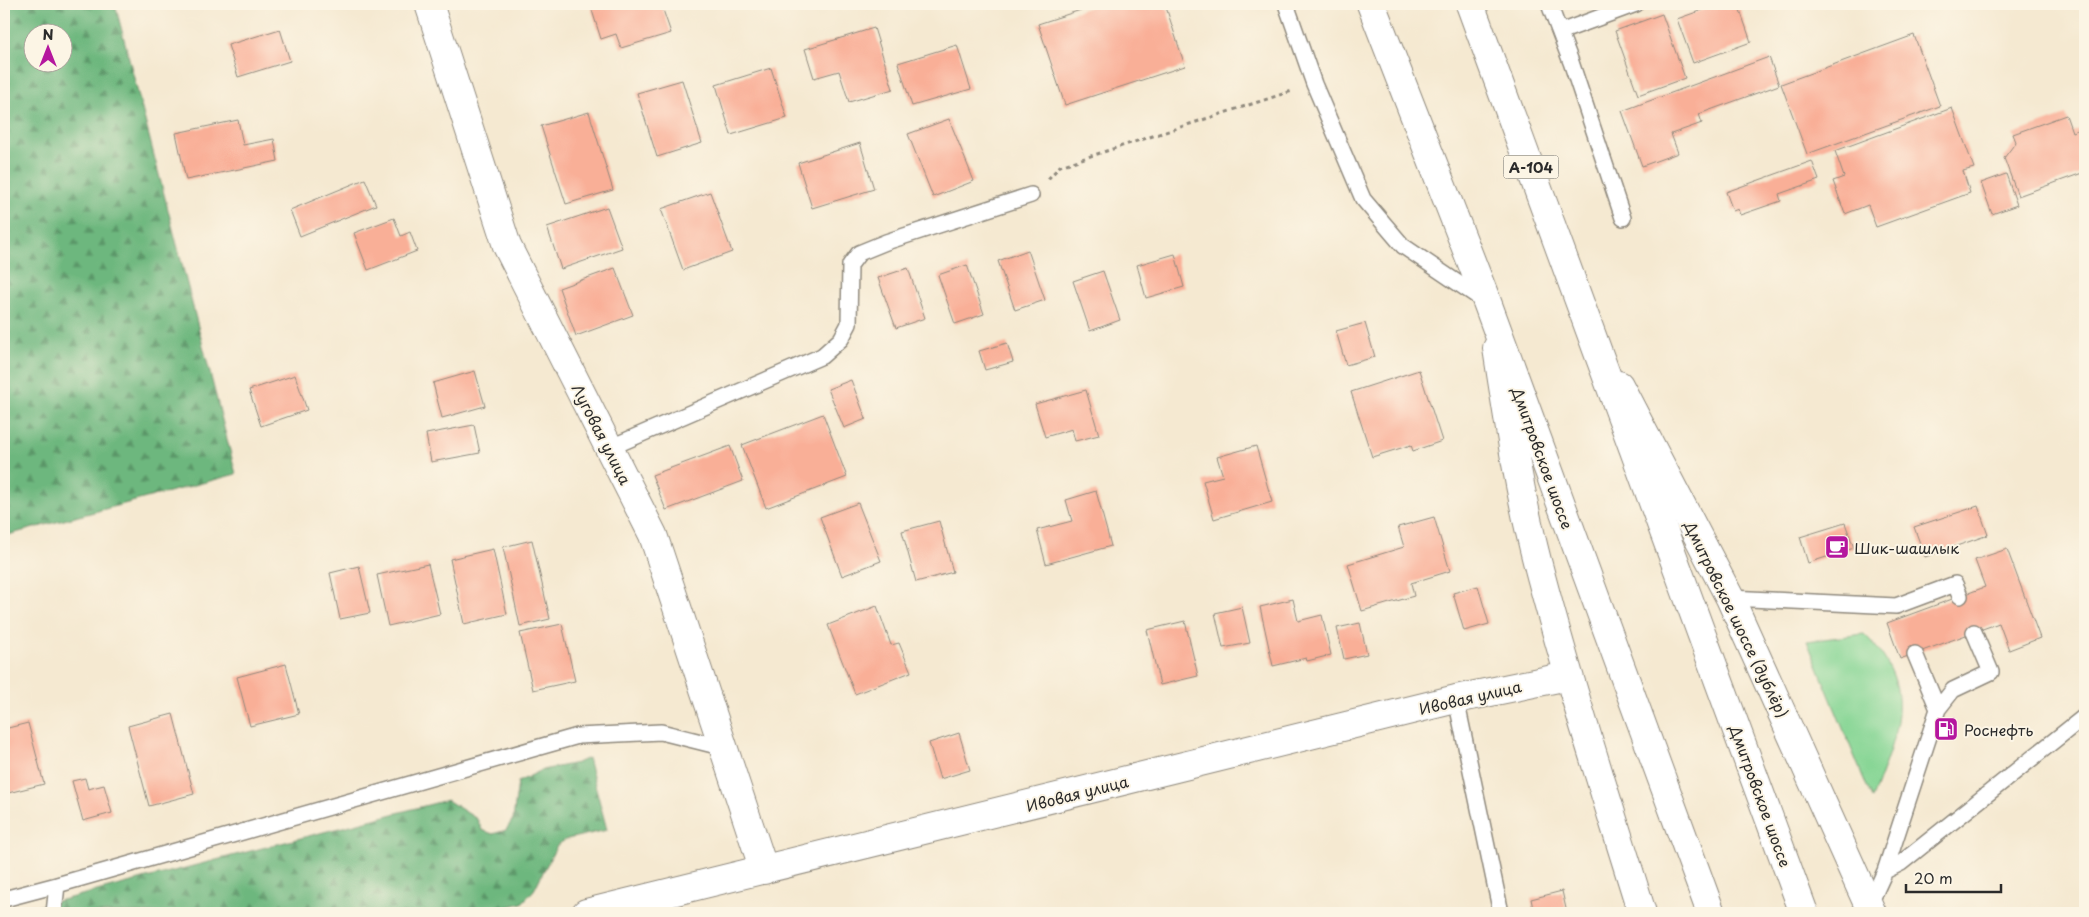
<svg xmlns="http://www.w3.org/2000/svg" width="2089" height="917" font-family="'Playpen Sans',sans-serif">
  <style>
    .green { fill: #87d695; stroke: #598060 }
    .forest { fill: url(#forest-firs); stroke: #4c7154; fill-rule: evenodd }
    .building { fill: #f9af97 }
    .lines { fill: none; stroke-linecap: round; stroke-linejoin: round }
    .service-casing { stroke: #908a7e; stroke-width: 18 }
    .minor-casing { stroke: #908a7e; stroke-width: 30 }
    .primary-casing { stroke: #908a7e; stroke-width: 30 }
    .trunk-casing { stroke: #908a7e; stroke-width: 30 }
    .path { stroke: #908a7e; stroke-width: 3; stroke-dasharray: 4 4; stroke-linecap: butt }
    .service { stroke: #fff; stroke-width: 15 }
    .minor { stroke: #fff; stroke-width: 28 }
    .primary { stroke: #fff; stroke-width: 28 }
    .trunk { stroke: #fff; stroke-width: 28 }
    .labels { text-anchor: middle; dominant-baseline: central; stroke-width: 4; stroke-linejoin: round; paint-order: stroke }
    .shield { fill: #fcf5e5; stroke: #6a6863; stroke-width: 1 }
    .shield-label { font-size: 14px; font-weight: bold; fill: #2b2b2b }
    .street-label { font-size: 15px; fill: #2b2b2b; stroke: #fcf5e5 }
    .poi-label { font-size: 15px; fill: #2b2b2b; stroke: #fcf5e5; text-anchor: start }
  </style>
  <defs>
    <pattern id="forest-firs" width="22" height="20" patternUnits="userSpaceOnUse" patternTransform="scale(1.25)"><rect width="22" height="20" fill="#6db77e"/><path d="M5 1l3.5 6h-7zM16 11l3.5 6h-7z" fill="#5a9567"/></pattern>
  </defs>
  <rect width="100%" height="100%" fill="#fcf5e5"/>
  <filter id="ink" filterUnits="userSpaceOnUse"><feTurbulence type="fractalNoise" baseFrequency=".02" numOctaves="2"/><feDisplacementMap in="SourceGraphic" scale="10" xChannelSelector="R" yChannelSelector="G"/><feConvolveMatrix kernelMatrix="1 2 1 2 8 2 1 2 1" color-interpolation-filters="sRGB"/></filter>
  <filter id="wash" filterUnits="userSpaceOnUse"><feTurbulence type="fractalNoise" baseFrequency=".0096" numOctaves="4" result="noise"/><feDisplacementMap in="SourceGraphic" scale="20" xChannelSelector="R" yChannelSelector="G"/><feGaussianBlur stdDeviation="1.12" result="paint"/><feColorMatrix in="noise" values="0 0 0 0 0 0 0 0 0 0 0 0 0 0 0 0 0 1.4 0 .05"/><feComposite in="paint" operator="in"/></filter>
  <g filter="url(#wash)">
    <rect width="100%" height="100%" fill="#f5e9d1"/>
    <path class="green" d="M1864,634c57,55 31,101 8,165l-65,-158z"/>
    <path class="forest" d="M4,4h111l121,470 -232,62zM32,32h30v30h-30z
      M588,758l19,72 -40,9 -10,6 -23,45 -12,13 -40,10h-470l435,-113 30,19 5,11 11,4 13,-4 7,-11 5,-37 24,-12 35,-7z"/>
    <g id="blocks">
      <path class="building" d="M590,4h71l10,29 -50,15 -5,-14 -15,5z
        M1099,4h66l20,62 -120,39 -27,-81z
        M1719,4h19l13,38 -58,21 -16,-44z
        M1662,14l23,64 -47,17 -23,-64z
        M874,28l19,61 -44,13 -10,-31 -25,7 -9,-29z
        M280,29l10,32 -52,16 -10,-32z
        M1914,35l26,71 -133,48 -26,-70z
        M957,45l14,44 -59,17 -14,-43z
        M1769,57l10,28 -80,29 3,9 -31,11 7,19 -36,13 -20,-55z
        M771,68l16,50 -56,17 -15,-50z
        M682,80l20,63 -45,14 -20,-64z
        M1952,108l22,60 -11,3 7,22 -94,34 -8,-22 -23,9 -12,-33 11,-4 -9,-26z
        M589,112l24,78 -47,14 -25,-78z
        M2066,115l6,17 13,-5v45l-67,24 -14,-38 12,-16 -3,-8z
        M949,119l25,62 -41,16 -25,-63z
        M238,120l5,25 31,-6 4,22 -92,19 -10,-47z
        M860,143l14,46 -62,19 -14,-45z
        M1812,161l7,19 -40,14 2,7 -41,14 -2,-6 -5,2 -7,-19z
        M2006,174l11,31 -25,9 -11,-31z
        M365,179l11,26 -76,31 -10,-26z
        M710,192l22,60 -49,18 -22,-61z
        M607,207l15,41 -61,21 -14,-42z
        M394,218l7,18 9,-4 7,19 -49,19 -14,-37z
        M1028,250l17,50 -30,10 -17,-49z
        M1175,254l9,33 -38,11 -9,-33z
        M967,265l17,49 -29,10 -17,-49z
        M615,268l18,47 -57,21 -17,-48z
        M908,268l17,50 -29,10 -18,-50z
        M1103,271l17,49 -30,11 -17,-50z
        M1365,323l10,34 -29,8 -10,-34z
        M1007,343l6,19 -28,8 -6,-19z
        M1419,370l23,71 -29,10 -2,-6 -39,12 -21,-65z
        M475,371l10,35 -43,12 -9,-35z
        M295,375l12,35 -46,16 -12,-36z
        M851,380l15,39 -22,9 -16,-39z
        M1086,390l13,45 -24,6 -3,-12 -27,8 -10,-33z
        M823,414l24,63 -81,31 -24,-63z
        M474,425l6,28 -49,9 -5,-28z
        M730,446l13,35 -77,29 -14,-35z
        M1256,446l16,56 -58,17 -11,-38 20,-5 -6,-19z
        M1096,491l15,55 -65,18 -9,-34 35,-9 -6,-21z
        M858,503l23,58 -39,15 -22,-59z
        M1978,506l10,29 -63,22 -11,-30z
        M1434,517l16,54 -39,12 3,13 -52,15 -14,-47 56,-17 -6,-20z
        M939,521l14,51 -37,10 -14,-51z
        M1845,523l9,25 -46,15 -8,-26z
        M532,540l18,79 -30,7 -17,-79z
        M493,549l14,65 -43,10 -14,-65z
        M2007,549l33,89 -31,12 -10,-27 -99,36 -13,-36 98,-36 -10,-27z
        M428,564l12,50 -52,12 -11,-51z
        M359,566l11,47 -30,6 -10,-46z
        M1478,586l11,38 -25,7 -11,-38z
        M1293,599l5,22 24,-6 9,40 -24,6 -1,-3 -33,8 -13,-59z
        M877,606l14,39 8,-2 12,29 -56,22 -27,-69z
        M1242,607l8,36 -27,5 -8,-35z
        M1185,621l13,55 -38,9 -13,-55z
        M1360,623l7,31 -23,5 -7,-31z
        M562,624l13,57 -42,9 -13,-57z
        M286,664l13,50 -49,12 -13,-49z
        M173,714l21,80 -45,12 -21,-80z
        M28,723l16,61 -36,9 -4,-16v-48z
        M959,733l11,37 -30,9 -11,-36z
        M85,778l3,11 16,-4 8,28 -29,8 -11,-40z
        M1562,891l5,22h-33l-3,-14z"/>
    </g>
  </g>
  <g filter="url(#ink)">
    <use href="#blocks" fill-opacity="0" stroke="#908a7e" stroke-width="1"/>
    <g class="lines">
      <defs>
        <path id="service" d="M1286,4l28,80 49,115 40,47 80,54
          M1549,4l22,58 52,156
          M1560,32l76,-28
          M609,448l213,-92 19,-17 8,-15 1,-59 9,-12 27,-11 145,-47
          M1730,598l166,8 59,-22 5,12
          M1915,654l23,55
          M1456,699l45,214
          M1885,871l16,-8 184,-147
          M4,899l53,-14
          M1869,906l16,-35 53,-162 15,-19 38,-18 -17,-40
          M54,913l3,-28 521,-149 83,-4 64,16"/>
        <path id="minor" d="M429,4l78,242 146,289 111,335
          M586,913l870,-214 112,-23"/>
        <path id="primary" d="M1497,348c11,71 22,143 40,213 31,119 69,235 105,352
          M1619,385l111,213 142,315"/>
        <path id="trunk" d="M1371,4l116,298 224,611
          M1470,4l334,909"/>
      </defs>
      <use href="#service" class="service-casing"/>
      <use href="#minor" class="minor-casing"/>
      <use href="#primary" class="primary-casing"/>
      <use href="#trunk" class="trunk-casing"/>
      <path class="path" d="M1048,179l12,-13 232,-75"/>
      <use href="#service" class="service"/>
      <use href="#minor" class="minor"/>
      <use href="#primary" class="primary"/>
      <use href="#trunk" class="trunk"/>
    </g>
  </g>
  <defs>
    <symbol id="cafe-square" viewBox="-11 -11 22 22"><rect x="-9" y="-9" width="18" height="18" rx="4" fill="#b5179e" stroke="#fcf5e5"/><path d="M-5.5-4.5H6V0H3Q3 3.5 0 3.5H-2.5Q-5.5 3.5-5.5 0ZM3-3.2v2h1.7v-2ZM-6 4.5H4V6H-6Z" fill="#fff"/></symbol>
    <symbol id="fuel-square" viewBox="-11 -11 22 22"><rect x="-9" y="-9" width="18" height="18" rx="4" fill="#b5179e" stroke="#fcf5e5"/><path d="M-5.5-6h7V0h2V4h1.3V-2.5L3-4.5l.8-.8L6-3V5H2.5V1h-1V6h-7ZM-4.2-4.7v3.2H.2V-4.7Z" fill="#fff"/></symbol>
  </defs>
  <g fill-rule="evenodd">
    <use href="#cafe-square" x="1823" y="533" width="28" height="28"/>
    <use href="#fuel-square" x="1932" y="715" width="28" height="28"/>
  </g>
  <g class="labels">
    <rect class="shield" x="1503.5" y="155.5" width="55" height="23" rx="4"/>
    <g class="shield-label">
      <text x="1531" y="167">А-104</text>
    </g>
    <g class="street-label">
      <text transform="translate(602 434) rotate(63)">Луговая улица</text>
      <text transform="translate(1543 458) rotate(70)">Дмитровское шоссе</text>
      <text transform="translate(1737 619) rotate(64)">Дмитровское шоссе (дублёр)</text>
      <text transform="translate(1470 697) rotate(-13)">Ивовая улица</text>
      <text transform="translate(1077 793) rotate(-14)">Ивовая улица</text>
      <text transform="translate(1761 796) rotate(70)">Дмитровское шоссе</text>
    </g>
    <g class="poi-label">
      <text x="1854" y="547">Шик-шашлык</text>
      <text x="1964" y="729">Роснефть</text>
    </g>
  </g>
  <rect width="2089" height="917" fill="none" stroke="#fcf5e5" stroke-width="20"/>
  <g transform="translate(48 48)"><circle r="24" fill="#fcf5e5" stroke="#a8a49b"/>
  <path d="M0-4L9 19L0 12L-9 19Z" fill="#b5179e"/>
  <text y="-8" font-size="14" font-weight="bold" text-anchor="middle" fill="#2b2b2b">N</text>
  </g>
  <path d="M1906 884v8h95v-8" fill="none" stroke="#2b2b2b" stroke-width="2.5"/>
  <text x="1914" y="884" font-size="15" fill="#2b2b2b" stroke="#fcf5e5" stroke-width="4" paint-order="stroke">20 m</text>
</svg>
